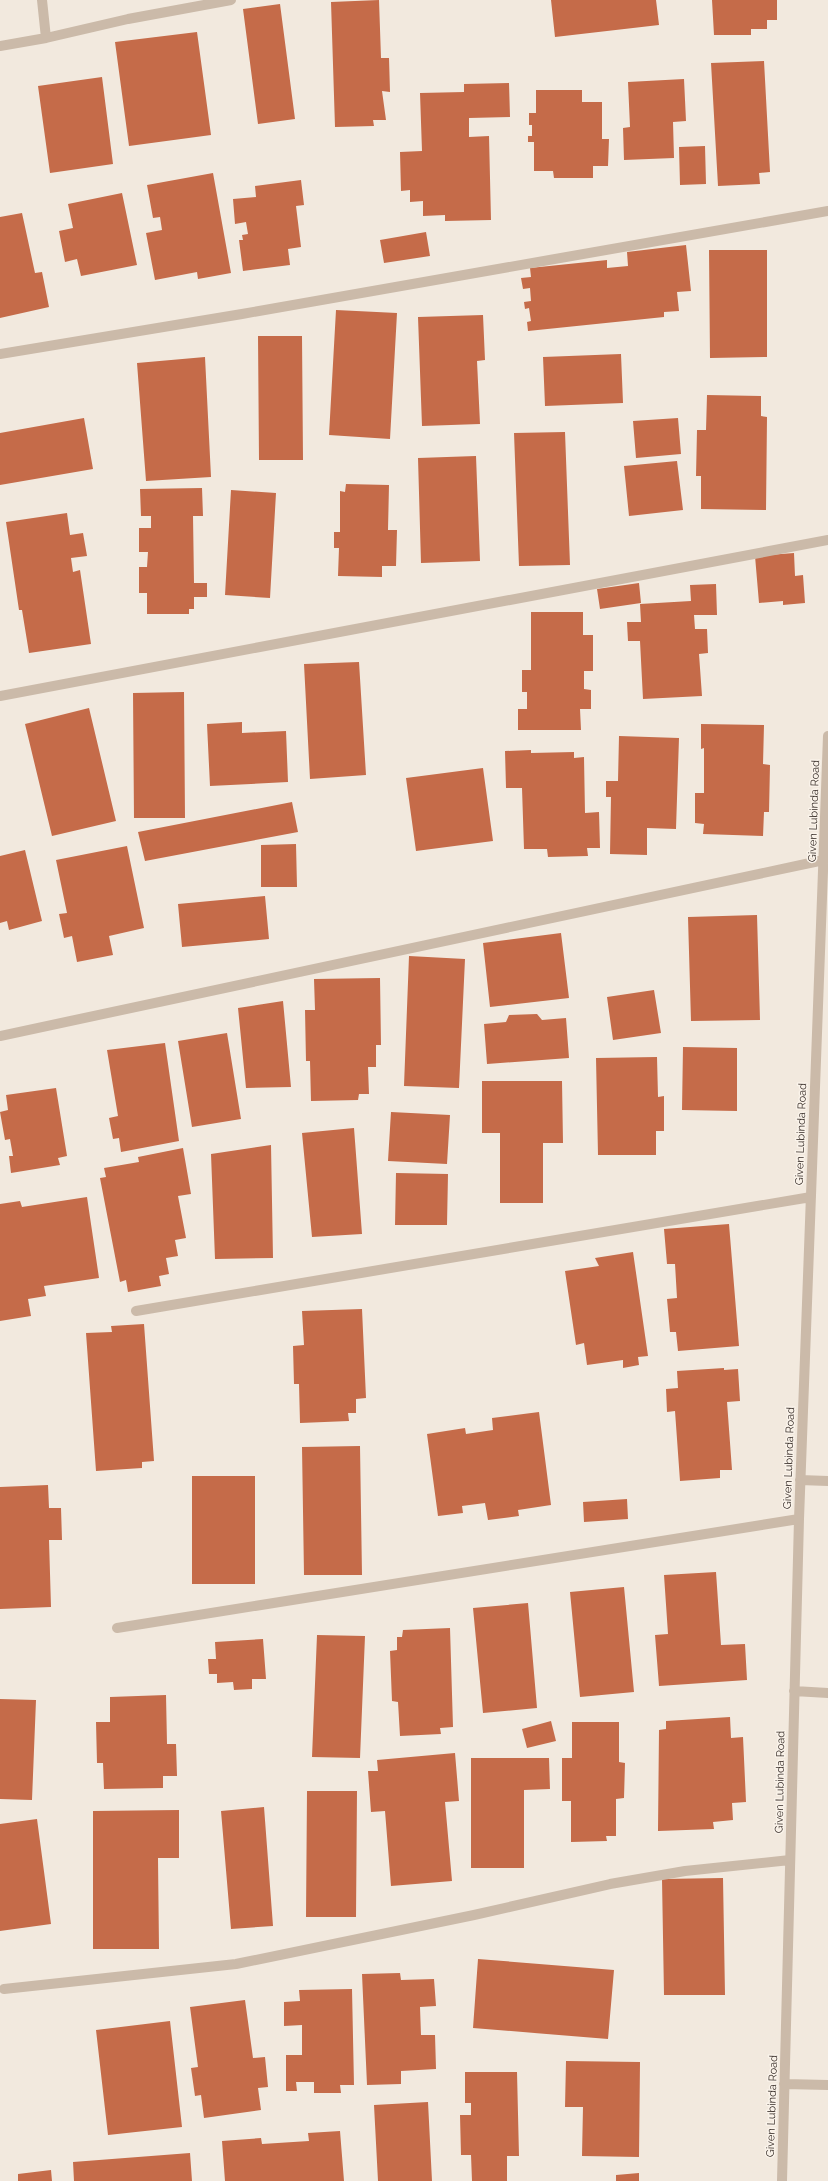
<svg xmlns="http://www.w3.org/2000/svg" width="828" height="2181" font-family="Raleway,sans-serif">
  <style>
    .building { fill: #c56b49 }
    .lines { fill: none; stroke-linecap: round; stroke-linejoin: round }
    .minor { stroke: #cbbaa9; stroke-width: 10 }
    .labels { text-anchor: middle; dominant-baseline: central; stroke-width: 3; stroke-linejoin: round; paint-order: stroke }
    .street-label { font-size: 11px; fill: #382e29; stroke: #faf3ea }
  </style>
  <rect width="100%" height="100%" fill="#f2e9de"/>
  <path class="building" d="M379,0l2,58h8l1,34 -8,-1 4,29h-13l1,6 -39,1 -4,-125z
    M551,0h105l3,25 -104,12z
    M712,0h65v20h-10v9h-16v6h-37z
    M280,4l15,115 -37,5 -15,-115z
    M197,32l14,103 -82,11 -14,-104z
    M764,61l6,111 -11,1 1,11 -42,2 -7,-123z
    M102,77l11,87 -63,9 -12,-87z
    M684,79l2,42 -13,1 1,36 -50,2 -1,-32 7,-1 -2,-45z
    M509,83l1,34 -41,1v19l20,-1 2,84 -46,1v-6l-22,1v-15l-13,1v-12l-9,1 -1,-39 22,-1 -2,-58 44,-1v-8z
    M536,90h46v12h20v37h7l-1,27h-15v12h-39l-1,-7h-19v-29h-6v-6h4v-11h-3v-12h7z
    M705,146l1,38 -26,1 -1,-38z
    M213,173l18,100 -33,6 -1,-7 -42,8 -9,-47 16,-3 -2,-13 -7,1 -6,-33z
    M301,180l3,25 -8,1 5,41 -13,2 2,16 -47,6 -4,-31h4l-1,-5 6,-1 -2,-12 -11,2 -2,-25 23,-2 -1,-11z
    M122,193l15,72 -56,11 -4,-17 -12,3 -6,-31 14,-3 -5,-24z
    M22,213l13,60 7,-1 7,35 -49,11v-101z
    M426,232l4,24 -46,7 -4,-23z
    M686,245l5,46 -14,1 2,19 -15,1v5l-136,14 -1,-9 4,-1 -2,-13 -4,1 -1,-7 7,-1 -1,-13 -7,1 -2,-11 10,-1 -1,-9 77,-8v8l21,-2 -1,-14z
    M709,250h58v107l-57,1z
    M336,310l61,3 -7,126 -61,-4z
    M483,315l2,45 -8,1 3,63 -58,2 -4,-109z
    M258,336h44l1,124h-44z
    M621,354l2,49 -78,3 -2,-49z
    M205,357l6,120 -65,4 -9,-118z
    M707,395l54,1v20l6,1 -1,93 -65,-1v-33h-5l1,-46h9z
    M84,418l9,51 -93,16v-52z
    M678,418l3,36 -45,4 -3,-37z
    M565,432l5,133 -51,1 -5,-133z
    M476,456l4,105 -59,2 -3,-105z
    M677,461l6,49 -54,6 -5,-50z
    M346,484l43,1 -1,45h9l-1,36h-14v11l-44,-1 1,-28h-5v-16h6v-41l5,1z
    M202,488l1,28h-10l1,67h13v14h-13v12h-5v5h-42v-21h-8v-26h8l1,-15h-9v-24h12v-12h-10l-1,-27z
    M231,490l45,3 -6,105 -45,-3z
    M67,513l3,22 13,-2 4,23 -16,2 2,14 7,-2 11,74 -62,9 -7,-43h-3l-13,-88z
    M794,553l1,23 8,-1 2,28 -22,2v-4l-24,2 -4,-47z
    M639,583l2,20 -41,6 -3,-20z
    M716,584l1,31h-23l1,14h12l1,24 -9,1 3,42 -59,3 -3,-58h-12l-1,-19h14l-1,-18 51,-3 -1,-16z
    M531,612h52v23h10v36h-9v18l7,1v19h-11l1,21h-63v-21h9v-17h-5v-22h9z
    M359,662l7,113 -56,4 -6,-115z
    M184,692l1,126h-51l-1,-125z
    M89,708l27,113 -64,15 -27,-112z
    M242,722v11l44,-2 2,51 -78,4 -3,-62z
    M701,724l63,1 -1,39 7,1 -1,47h-5l-1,24 -60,-2 1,-10 -9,-1v-30h9v-45l-3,1z
    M619,736l60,2 -3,91 -29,-1v27l-37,-1 1,-57h-5v-16h12z
    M531,750v3l43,-1v6l10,-1 1,56 14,-1 1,36h-13l1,8 -40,1 -1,-8h-23l-2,-61h-16l-1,-37z
    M483,768l10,73 -77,10 -10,-73z
    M292,802l6,30 -153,29 -7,-29z
    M296,844l1,43h-36v-42z
    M127,846l17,82 -35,8 4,19 -36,7 -5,-26 -8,2 -5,-24 8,-1 -11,-53z
    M25,850l17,71 -33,9 -2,-9 -7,2v-67z
    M265,896l4,43 -87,8 -4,-43z
    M757,915l3,105 -69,1 -3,-104z
    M561,933l8,65 -79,9 -7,-64z
    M409,956l56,3 -6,129 -55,-2z
    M380,978l1,67h-5v22h-8l1,27h-10l-1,6 -47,1 -1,-40h-4l-1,-51h10l-1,-31z
    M654,990l7,43 -48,7 -6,-43z
    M283,1001l8,86 -45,1 -8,-80z
    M537,1014l5,6 24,-2 3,40 -82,6 -3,-40 22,-2 3,-7z
    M227,1033l14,86 -49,8 -14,-86z
    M165,1043l14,98 -58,11 -2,-14 -6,1 -4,-21 9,-2 -11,-66z
    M683,1047l54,1v63l-55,-1z
    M657,1057l1,40 6,-1v35h-8v24h-58l-2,-97z
    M482,1081h80l1,62h-20v60h-43v-70h-18z
    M56,1088l11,68 -9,2 2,7 -49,8 -2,-17h4l-3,-17 -5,1 -5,-28 8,-2 -2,-15z
    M391,1112l59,3 -3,49 -59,-3z
    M354,1128l8,106 -50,3 -10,-104z
    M271,1145l2,113 -58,1 -4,-105z
    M183,1148l8,46 -13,2 8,42 -11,2 3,16 -12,2 3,16 -10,2 2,10 -33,6 -2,-12 -6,2 -20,-104 6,-1 -2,-9 35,-6 -1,-5z
    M396,1173l52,1 -1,51h-52z
    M87,1197l12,81 -55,8 2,10 -18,3 3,17 -31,5v-117l20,-3 2,6z
    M729,1224l10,122 -61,5 -2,-19h-6l-3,-33 10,-1 -2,-34h-8l-3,-35z
    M633,1252l15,104 -10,1 1,8 -16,3v-8l-36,5 -3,-22 -8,2 -11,-74 34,-5 -4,-8z
    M362,1309l4,89 -10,1v14h-8l1,8 -49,2 -1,-39h-5l-1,-38 11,-1 -2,-34z
    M144,1324l10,137 -12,1v6l-46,3 -10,-138 26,-1 -1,-6z
    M724,1368v2l14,-1 2,32 -13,1 5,68h-12v8l-40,3 -5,-70 -8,1 -1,-23 12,-1 -1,-17z
    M539,1412l12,93 -33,5 1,6 -31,4 -3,-17 -23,3 1,7 -25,3 -11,-82 38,-6 1,6 27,-4 -1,-12z
    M360,1446l2,129h-58l-2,-128z
    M192,1476h63v108h-63z
    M48,1485l1,23h12l1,32h-13l2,67 -51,2v-122z
    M627,1499l1,20 -44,3 -1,-20z
    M716,1572l5,73 24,-1 2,36 -88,6 -4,-51 13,-1 -4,-59z
    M624,1587l10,105 -54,5 -10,-105z
    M528,1603l9,105 -54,5 -10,-105z
    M450,1628l3,99 -13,1 1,6 -41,2 -2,-34 -6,-1 -2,-50 7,-1v-13h5l1,-7z
    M317,1635l48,1 -5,122 -48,-1z
    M263,1639l3,40h-14v10l-18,1 -1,-8 -16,1v-9h-8l-1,-15h8l-1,-17z
    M166,1695l1,49h9l1,32h-14v12l-59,1 -1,-26h-6l-1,-41h14v-25z
    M0,1699l36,1 -4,100 -32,-1z
    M730,1717l1,21 12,-1 3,65 -14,1 1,17 -20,2 1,7 -56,2 1,-101 7,-1v-8z
    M551,1721l5,20 -29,7 -5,-19z
    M572,1722h47v40l6,1 -1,35 -8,1v37h-10l1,5 -36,1v-41h-9v-43h10z
    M455,1753l4,48 -14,1 7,79 -61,5 -6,-75 -14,1 -3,-41h10l-1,-11z
    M471,1758h78l1,31 -26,1v78h-53z
    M307,1791h50l-1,126h-50z
    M264,1807l9,119 -42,3 -10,-118z
    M179,1810v48h-21l1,91h-66v-138z
    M37,1819l14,105 -51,7v-107z
    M723,1878l2,117h-61l-2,-116z
    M478,1959l136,11 -6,69 -135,-11z
    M400,1973l1,7 33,-1 2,27 -16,1 1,28h14l1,34 -35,2v13l-34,1 -5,-111z
    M352,1989l2,96h-14l1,8h-27v-11h-18l1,9h-11v-36h16v-30l-18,1v-24l16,-1 -1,-11z
    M245,2000l8,58 12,-1 3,30 -10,1 3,22 -57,8 -3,-23 -6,1 -4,-28 7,-1 -8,-60z
    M170,2021l12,106 -74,8 -12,-105z
    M566,2061l74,1 -1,95 -57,-1 1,-49h-18z
    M465,2072h52l2,84h-12v25h-35l-1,-26h-10l-1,-40h11v-12h-6z
    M428,2102l4,79h-54l-4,-76z
    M340,2131l4,50h-119l-3,-40 39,-3 1,6 47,-3 -1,-8z
    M190,2153l2,28h-118l-1,-19z
    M51,2170l1,11h-34v-7z
    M639,2173v8h-23v-6z"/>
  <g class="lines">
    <path class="minor" d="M42,0l4,38
      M0,46l46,-8 82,-19 103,-19
      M0,354l242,-40 586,-103
      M0,696l828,-156
      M0,1036l824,-176
      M136,1311l675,-114
      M800,1480l28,1
      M117,1628l682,-109
      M794,1691l34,2
      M4,1989l232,-25 238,-49 136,-31 75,-13 105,-11
      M784,2084l44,1
      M782,2181l17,-662 29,-783"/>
  </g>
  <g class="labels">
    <g class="street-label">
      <text transform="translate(814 811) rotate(-88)">Given Lubinda Road</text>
      <text transform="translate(801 1134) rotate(-88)">Given Lubinda Road</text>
      <text transform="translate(789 1458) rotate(-88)">Given Lubinda Road</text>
      <text transform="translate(780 1782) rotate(-89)">Given Lubinda Road</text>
      <text transform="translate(772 2106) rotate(-88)">Given Lubinda Road</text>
    </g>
  </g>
</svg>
